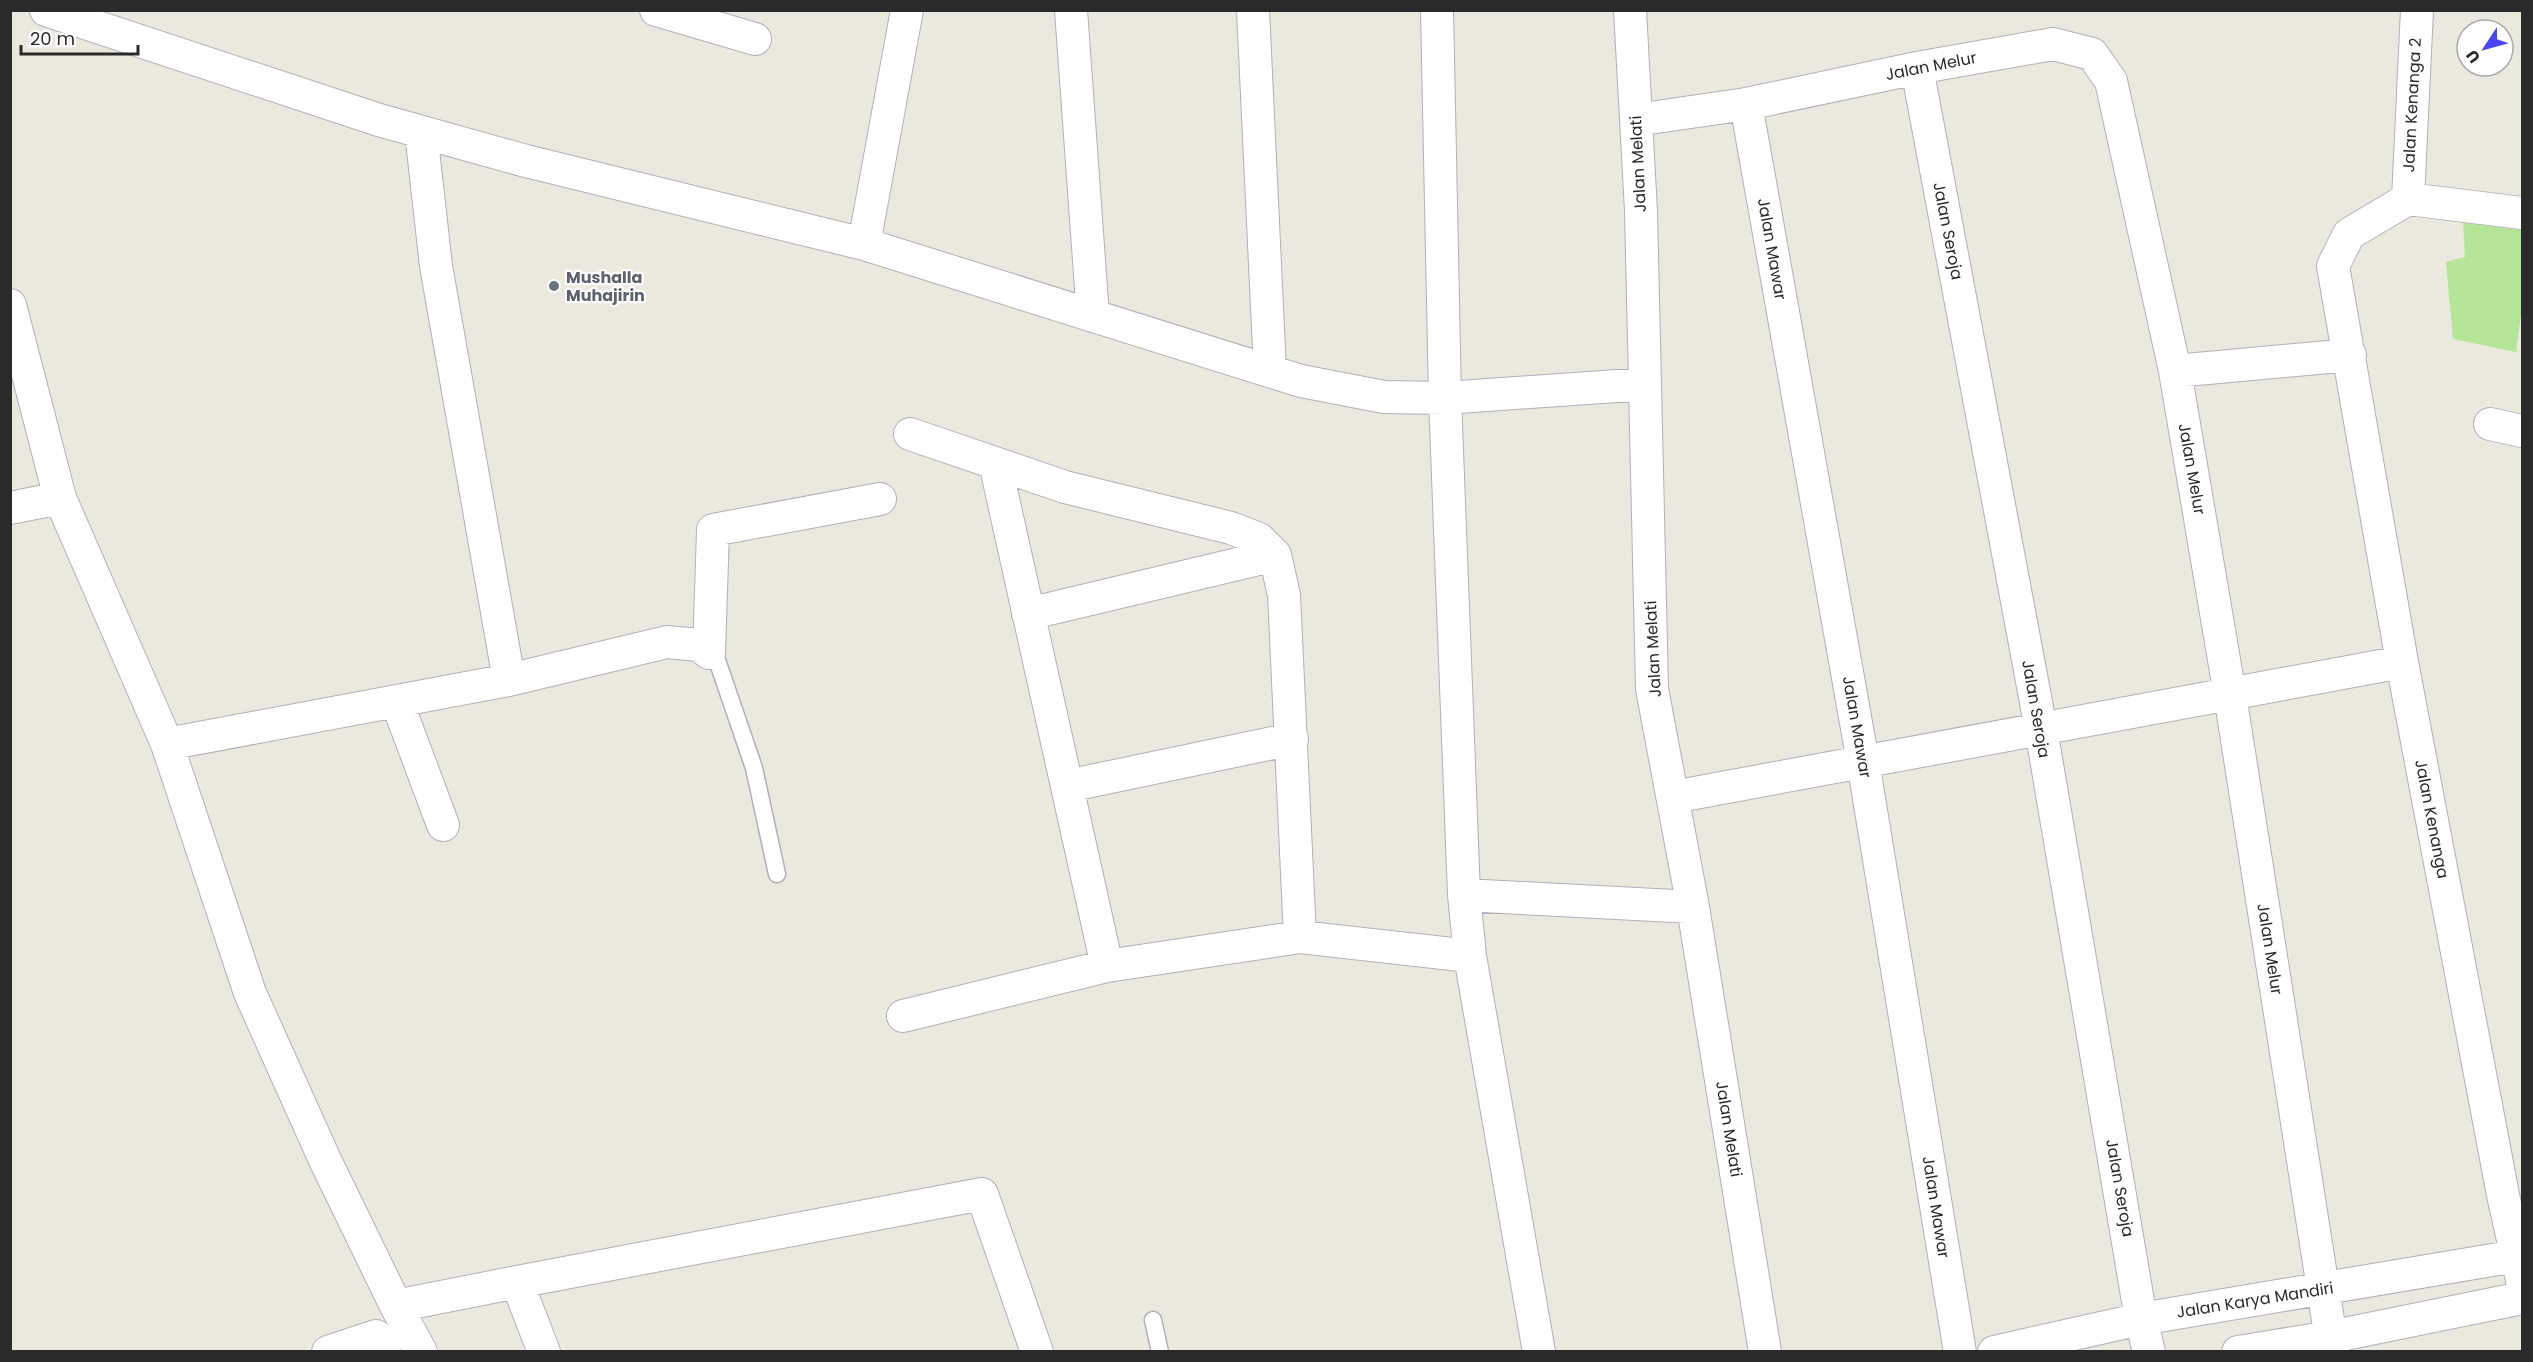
<svg xmlns="http://www.w3.org/2000/svg" width="2533" height="1362" font-family="Poppins,sans-serif">
  <style>
    .pitch { fill: #b4e599 }
    .lines { fill: none; stroke-linecap: round; stroke-linejoin: round }
    .service-casing { stroke: #b0b0bd; stroke-width: 19 }
    .minor-casing { stroke: #b0b0bd; stroke-width: 34 }
    .service { stroke: #fff; stroke-width: 16 }
    .minor { stroke: #fff; stroke-width: 32 }
    .worship-dot { fill: #6b7280; stroke: #fff; stroke-width: 2 }
    .labels { text-anchor: middle; dominant-baseline: central; stroke-width: 4.5; stroke-linejoin: round; paint-order: stroke }
    .street-label { font-size: 16px; fill: #2a2a2a; stroke: #fff }
    .worship-label { font-size: 16px; font-weight: bold; fill: #5b616d; stroke: #fff; text-anchor: start }
  </style>
  <rect width="100%" height="100%" fill="#ebe8dd"/>
  <path class="pitch" d="M2462,204l60,9v94l-6,45 -63,-13 -7,-77 19,-5z"/>
  <g class="lines">
    <defs>
      <path id="service" d="M709,653l8,7 37,108 23,106
        M1153,1320l7,32"/>
      <path id="minor" d="M46,10l333,110 147,41 338,83 437,137 83,16 61,1 200,-14
        M656,10l99,29
        M1071,10l22,306
        M1253,10l17,361
        M1437,10l8,388 19,497 229,12
        M1630,10l11,201 11,478 41,218 72,445
        M1917,68l124,661 100,590 8,33
        M1746,104l117,658 97,590
        M1636,120l110,-16 171,-36 136,-24 39,10 19,27 64,290 55,324 103,657
        M421,132l15,134 73,414
        M2408,199l9,-189
        M2522,213l-114,-14 -59,35 -16,32 69,396 101,533 19,85
        M864,244l43,-234
        M10,305l50,193 107,246 83,249 75,167 71,146 25,46
        M2175,371l175,-16
        M2490,424l32,7
        M910,434l155,53 166,41 28,11 16,16 9,40 16,342
        M995,463l112,503
        M10,508l50,-10
        M1028,614l247,-59
        M709,653l4,-123 167,-31
        M397,702l46,123
        M167,744l342,-64 158,-38 32,3 10,8
        M1067,786l225,-47
        M1673,797l729,-135
        M1464,895l6,61 69,396
        M903,1016l204,-50 193,-29 170,19
        M396,1306l121,-24
        M328,1352l48,-16 9,16
        M544,1352l-27,-70 465,-88 55,158
        M1994,1352l147,-33 381,-64
        M2238,1352l92,-15 192,-39"/>
    </defs>
    <use href="#service" class="service-casing"/>
    <use href="#minor" class="minor-casing"/>
    <use href="#service" class="service"/>
    <use href="#minor" class="minor"/>
  </g>
  <circle class="worship-dot" cx="554" cy="286" r="6"/>
  <g class="labels">
    <g class="street-label">
      <text transform="translate(1931 66) rotate(-11)">Jalan Melur</text>
      <text transform="translate(2412 105) rotate(-87)">Jalan Kenanga 2</text>
      <text transform="translate(1638 164) rotate(-93)">Jalan Melati</text>
      <text transform="translate(1948 231) rotate(79)">Jalan Seroja</text>
      <text transform="translate(1772 249) rotate(80)">Jalan Mawar</text>
      <text transform="translate(2192 469) rotate(80)">Jalan Melur</text>
      <text transform="translate(1653 649) rotate(-93)">Jalan Melati</text>
      <text transform="translate(2036 709) rotate(80)">Jalan Seroja</text>
      <text transform="translate(1857 727) rotate(80)">Jalan Mawar</text>
      <text transform="translate(2432 819) rotate(79)">Jalan Kenanga</text>
      <text transform="translate(2270 949) rotate(81)">Jalan Melur</text>
      <text transform="translate(1729 1129) rotate(81)">Jalan Melati</text>
      <text transform="translate(2120 1188) rotate(80)">Jalan Seroja</text>
      <text transform="translate(1936 1207) rotate(81)">Jalan Mawar</text>
      <text transform="translate(2255 1300) rotate(-9)">Jalan Karya Mandiri</text>
    </g>
    <g class="worship-label">
      <text x="566" y="277">Mushalla<tspan x="566" dy="18">Muhajirin</tspan></text>
    </g>
  </g>
  <rect width="2533" height="1362" fill="none" stroke="#2a2a2a" stroke-width="24"/>
  <g transform="translate(2485 48) rotate(234)"><circle r="28" fill="#ffffff" stroke="#aaaaaa" stroke-width="1.5"/>
  <path d="M0-4.5L10 22L0 15L-10 22Z" fill="#4a46ee"/>
  <text y="-9" font-size="16" font-weight="bold" text-anchor="middle" fill="#2a2a2a">U</text>
  </g>
  <path d="M21 45v9h117v-9" fill="none" stroke="#2a2a2a" stroke-width="3"/>
  <text x="30" y="45" font-size="18" fill="#2a2a2a" stroke="#ffffff" stroke-width="4.5" paint-order="stroke">20 m</text>
</svg>
